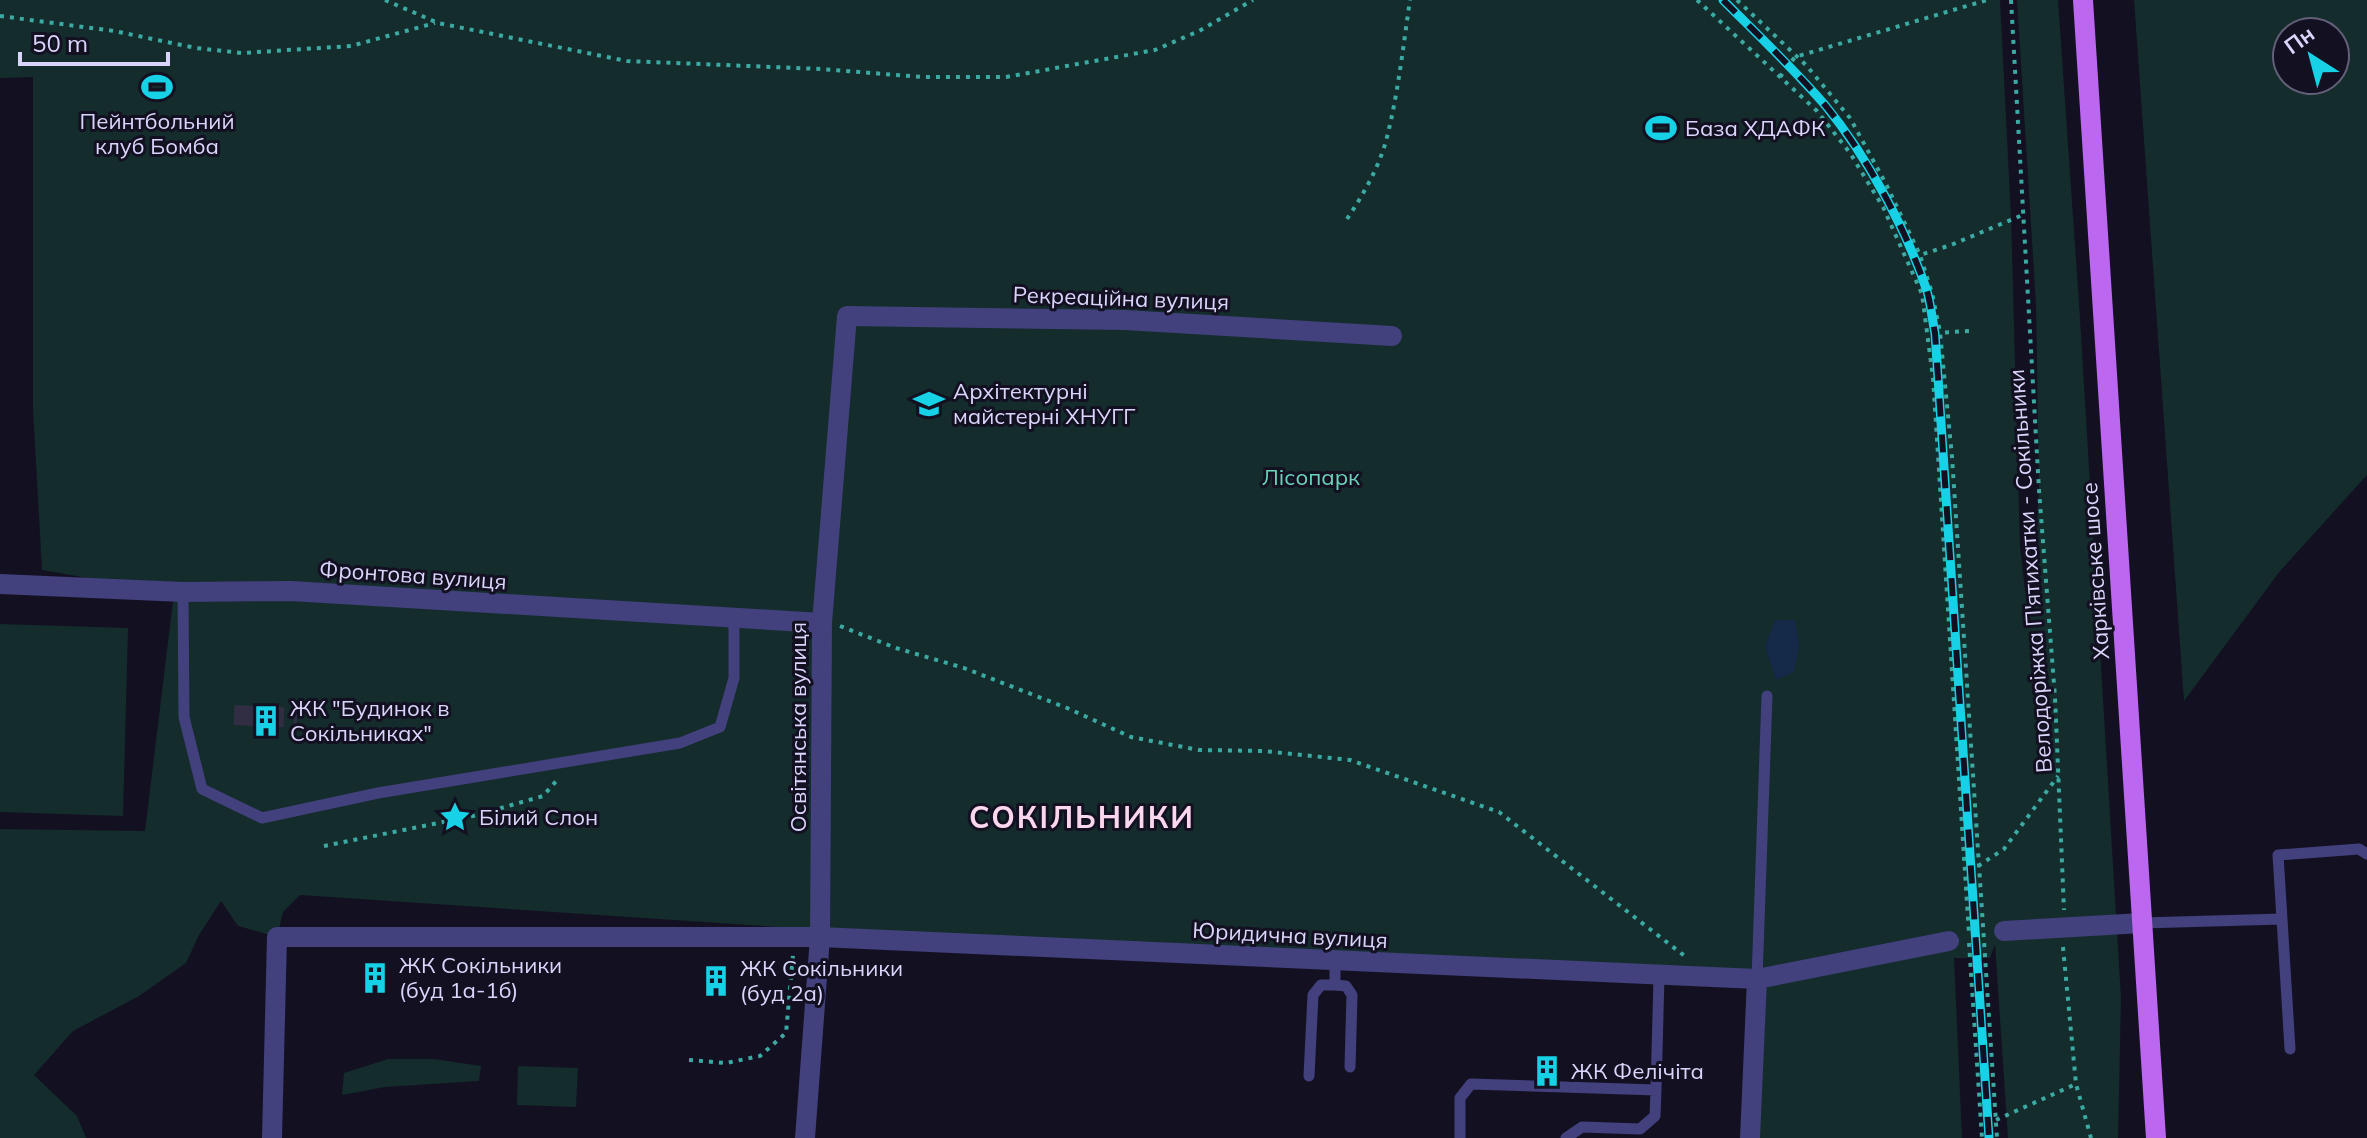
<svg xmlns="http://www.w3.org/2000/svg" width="2367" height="1138" font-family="Mulish,sans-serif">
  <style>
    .green { fill: #142c2b; fill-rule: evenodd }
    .water { fill: #152948 }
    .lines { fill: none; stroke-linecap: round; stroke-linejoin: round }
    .street-tunnel { stroke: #312e43; stroke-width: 20; stroke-dasharray: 20 10; stroke-linecap: butt }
    .path { stroke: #3baaa3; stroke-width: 4; stroke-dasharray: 4 6; stroke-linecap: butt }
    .lane { stroke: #42407d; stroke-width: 11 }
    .street { stroke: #42407d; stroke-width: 20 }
    .primary { stroke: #bc67f0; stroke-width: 20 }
    .rail-casing { stroke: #17d2e6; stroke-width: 9 }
    .rail { stroke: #131022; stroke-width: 6; stroke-dasharray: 18; stroke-linecap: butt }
    .labels { text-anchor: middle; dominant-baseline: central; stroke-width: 6; stroke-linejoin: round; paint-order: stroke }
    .poi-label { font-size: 22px; fill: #dad6fb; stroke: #131022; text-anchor: start }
    .street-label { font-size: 22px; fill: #dad6fb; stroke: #131022 }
    .park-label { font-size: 22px; fill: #69d4b9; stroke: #131022 }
    .district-label { font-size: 30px; font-weight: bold; letter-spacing: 2px; fill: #fbd7ee; stroke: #131022 }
  </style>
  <rect width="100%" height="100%" fill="#131022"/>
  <path class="green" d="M0,0h2000l11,216 9,331 5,43 9,-22 5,-78 -3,-185 -19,-305h41l22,318 41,680 -3,140h-110l-13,-194 -5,14h-36l8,180h-205v-158l-979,-53 -478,-32 -17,17 -6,25 -39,-11 -17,-25 -22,34 -13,28 -47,33 -66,35 -39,44 43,41 9,22h-86v-309l145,2 29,-238 -132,-23 -9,-160v-333l-33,1z
    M2134,0h233v475l-87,96 -96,130zM2287,32h48v48h-48z
    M0,624l128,4 -5,188 -123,-4z
    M388,1059h46l47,7 -2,15 -94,6 -43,8 2,-22z
    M518,1066l60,2 -2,39 -59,-2z"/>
  <path class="water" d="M1775,620h20l4,26 -5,26 -18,8 -11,-33z"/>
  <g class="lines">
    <path class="street-tunnel" d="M234,715l63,3"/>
    <path class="path" d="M385,0l53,23 189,38 194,8 101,8h84l149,-27 44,-19 54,-31
      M1697,0l120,111 33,42 33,54 39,87 11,84 36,556
      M1737,0l69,65 44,53 36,66 34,71 12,38 8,39 12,125 45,681
      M2011,0l28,490 16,207 9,213
      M0,16l114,15 82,17 46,5 109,-7 84,-23
      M1780,77l15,-20 192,-57
      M1347,219c16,-24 31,-50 39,-78 12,-46 17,-94 24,-141
      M1914,257l37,-12 74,-31
      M1935,333l34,-2
      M840,626l56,22 68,20 103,40 64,29 68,13 65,1 86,9 149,52 187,145
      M324,846l149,-30 70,-20 15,-17
      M1978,866l26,-17 54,-73
      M1969,943l13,195
      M2063,947l13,137 15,54
      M689,1060l37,3 34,-7 26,-23 7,-78
      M1996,1120l80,-36"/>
    <path class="lane" d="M183,592l1,125 18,72 60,29 116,-25 302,-50 40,-16 14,-49v-59
      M2282,919l-4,-64 81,-6 8,5
      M2142,923l140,-4 8,130
      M1757,979l10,-283
      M1335,985l11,1 6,9 -2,72
      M1309,1076l4,-81 8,-10h14v-24
      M1656,1090l3,-114
      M1460,1138v-40l11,-14 185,6 -1,26 -15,13 -58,-2 -16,11"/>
    <path class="street" d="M0,584l183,8 108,-1 531,32
      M2004,931l138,-8
      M272,1138l5,-201h543l937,42 192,-38
      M805,1138l15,-201 2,-314 25,-307 278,4 267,16
      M1750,1138l7,-159"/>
    <path class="primary" d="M2083,0l73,1138"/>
    <defs>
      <path id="rail" d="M1723,0c34,34 70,68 102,105 42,51 81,124 102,186 4,14 5,28 8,42l54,805"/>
    </defs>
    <use href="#rail" class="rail-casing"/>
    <use href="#rail" class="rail"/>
  </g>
  <defs>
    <symbol id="stadium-bare" viewBox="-9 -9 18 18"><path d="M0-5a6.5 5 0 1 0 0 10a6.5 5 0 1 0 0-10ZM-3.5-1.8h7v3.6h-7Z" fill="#17d2e6" stroke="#131022" stroke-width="2.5" paint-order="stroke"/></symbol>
    <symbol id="school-bare" viewBox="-9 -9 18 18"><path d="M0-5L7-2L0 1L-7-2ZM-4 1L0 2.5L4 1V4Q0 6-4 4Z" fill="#17d2e6" stroke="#131022" stroke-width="2.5" paint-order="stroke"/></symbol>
    <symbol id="building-bare" viewBox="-9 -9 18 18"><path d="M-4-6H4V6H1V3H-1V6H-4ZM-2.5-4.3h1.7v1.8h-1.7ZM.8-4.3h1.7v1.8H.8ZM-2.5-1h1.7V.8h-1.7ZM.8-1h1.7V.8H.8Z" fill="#17d2e6" stroke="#131022" stroke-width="2.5" paint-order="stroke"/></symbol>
    <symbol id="sight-bare" viewBox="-9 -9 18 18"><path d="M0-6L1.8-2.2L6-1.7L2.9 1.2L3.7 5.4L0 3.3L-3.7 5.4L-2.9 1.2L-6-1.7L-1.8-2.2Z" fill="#17d2e6" stroke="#131022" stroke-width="2.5" paint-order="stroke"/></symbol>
  </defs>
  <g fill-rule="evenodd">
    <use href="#stadium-bare" x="135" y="65" width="44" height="44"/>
    <use href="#stadium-bare" x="1639" y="106" width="44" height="44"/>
    <use href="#school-bare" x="907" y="382" width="44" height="44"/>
    <use href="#building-bare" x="244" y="699" width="44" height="44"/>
    <use href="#sight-bare" x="433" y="795" width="44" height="44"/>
    <use href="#building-bare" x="353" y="956" width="44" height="44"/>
    <use href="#building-bare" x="694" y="959" width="44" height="44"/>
    <use href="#building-bare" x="1525" y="1049" width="44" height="44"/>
  </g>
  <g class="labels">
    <g class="poi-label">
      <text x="157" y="121" text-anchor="middle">Пейнтбольний<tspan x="157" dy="25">клуб Бомба</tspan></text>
      <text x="1685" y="128">База ХДАФК</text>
      <text x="953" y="391">Архітектурні<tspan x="953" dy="25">майстерні ХНУГГ</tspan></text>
      <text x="290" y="708">ЖК "Будинок в<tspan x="290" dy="25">Сокільниках"</tspan></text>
      <text x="479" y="817">Білий Слон</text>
      <text x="399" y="965">ЖК Сокільники<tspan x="399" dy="25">(буд 1а-1б)</tspan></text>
      <text x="740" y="968">ЖК Сокільники<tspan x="740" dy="25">(буд 2а)</tspan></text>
      <text x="1571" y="1071">ЖК Фелічіта</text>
    </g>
    <g class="street-label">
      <text transform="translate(1121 298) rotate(2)">Рекреаційна вулиця</text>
      <text transform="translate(2030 571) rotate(-94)">Велодоріжка П'ятихатки - Сокільники</text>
      <text transform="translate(2095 571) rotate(-94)">Харківське шосе</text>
      <text transform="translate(413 575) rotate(4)">Фронтова вулиця</text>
      <text transform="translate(798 727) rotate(-90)">Освітянська вулиця</text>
      <text transform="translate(1290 935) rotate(3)">Юридична вулиця</text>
    </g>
    <g class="park-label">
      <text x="1311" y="477">Лісопарк</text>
    </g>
    <g class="district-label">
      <text x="1082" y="817">СОКІЛЬНИКИ</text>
    </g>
  </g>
  <g transform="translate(2311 56) rotate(324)"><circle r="38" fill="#131022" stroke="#635f79" stroke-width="2"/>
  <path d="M0-6L14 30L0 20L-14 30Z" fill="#17d2e6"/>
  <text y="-12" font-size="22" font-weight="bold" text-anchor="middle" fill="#dad6fb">Пн</text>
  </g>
  <path d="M20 52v12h148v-12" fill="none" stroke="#dad6fb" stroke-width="4"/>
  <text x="32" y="52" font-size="24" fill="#dad6fb" stroke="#131022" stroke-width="6" paint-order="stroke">50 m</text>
</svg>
